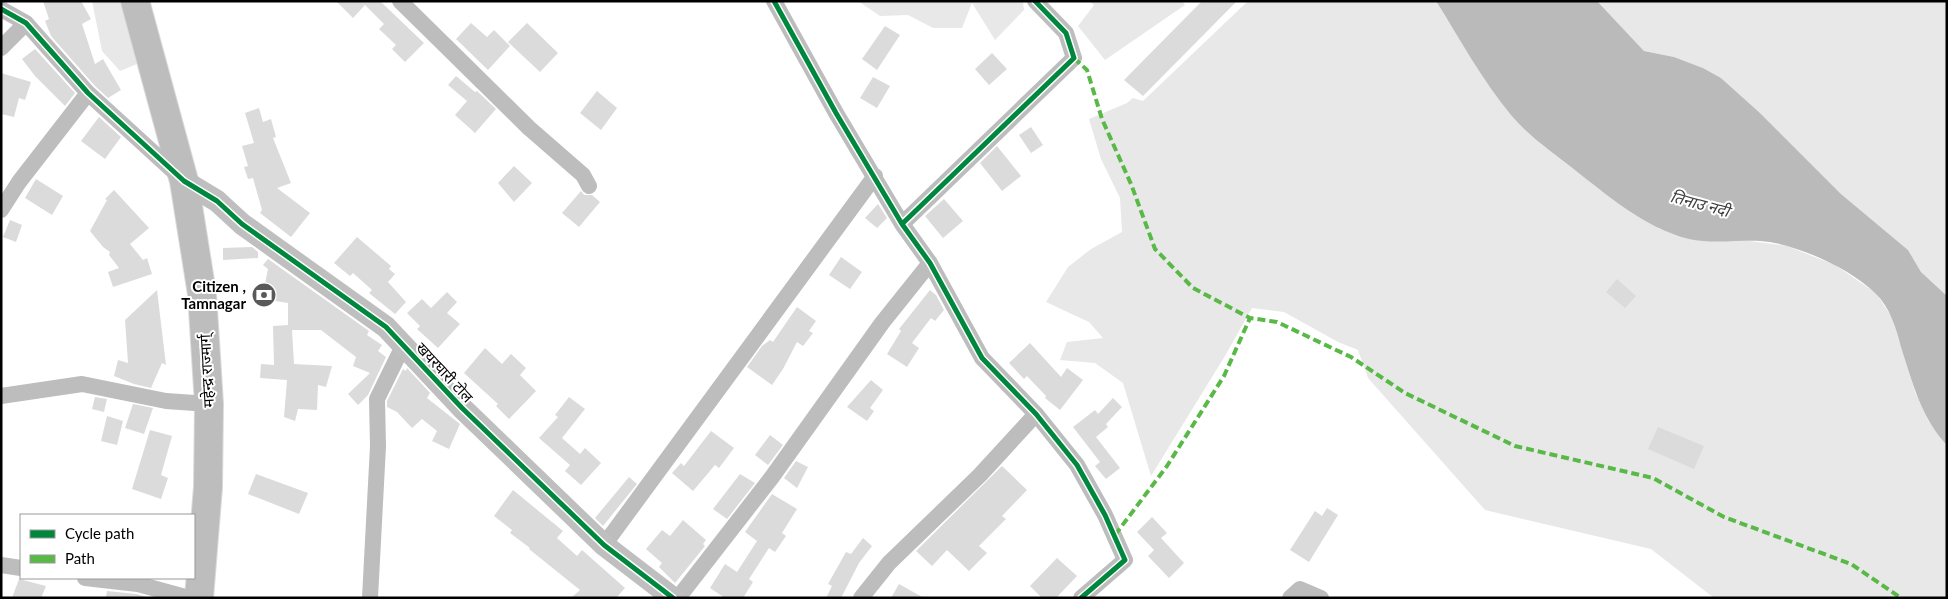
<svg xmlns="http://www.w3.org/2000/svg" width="1948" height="599" font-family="Lato,'Noto Sans Devanagari',sans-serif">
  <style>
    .green { fill: #e8e8e8 }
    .water { fill: #bababa }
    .building { fill: #dbdbdb }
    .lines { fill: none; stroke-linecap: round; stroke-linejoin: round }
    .highway-casing { stroke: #dbdbdb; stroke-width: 30 }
    .street { stroke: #bdbdbd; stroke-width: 16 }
    .secondary { stroke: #bfbfbf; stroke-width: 22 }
    .highway { stroke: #bdbdbd; stroke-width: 28 }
    .quiet { stroke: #58b947; stroke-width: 4; stroke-dasharray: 8 4; stroke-linecap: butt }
    .cycleway-casing { stroke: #fff; stroke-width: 8 }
    .cycleway { stroke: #00873e; stroke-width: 5 }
    .labels { text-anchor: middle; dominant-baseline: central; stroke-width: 4; stroke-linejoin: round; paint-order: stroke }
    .poi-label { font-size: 15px; font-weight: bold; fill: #000; stroke: #fff; text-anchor: end }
    .street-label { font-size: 15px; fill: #000; stroke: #fff }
    .water-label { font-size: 16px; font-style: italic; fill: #3d3d3d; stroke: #fff }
  </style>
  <rect width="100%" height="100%" fill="#fff"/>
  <path class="green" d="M92,1h29l16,63 -17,7 -18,-20z
    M858,1h165l1,9 -29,30 -23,-37 -10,25h-29l-25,-13 -28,1z
    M1089,1h93l3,4 -80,55 -27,-34 16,-21z
    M1248,1h188l52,83 54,61 64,49 54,35 127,17 48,19 41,28 17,26 22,73 13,28 19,25v153h-233l-63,-49 -166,-39 -117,-132 -10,-28 -20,-8 -54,-30 -32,-4 -27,48 -74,120 -28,-93 -28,-20 -35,-3 7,-18 36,-4 -14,-16 -43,-20 22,-35 23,-18 31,-17 -2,-34 -19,-39 -12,-40 38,-16 6,-5 10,3z
    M1597,1h350v295l-26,-24 -13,-22 -67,-56 -81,-81 -39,-35 -18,-10 -29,-11 -30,-6z"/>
  <path class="water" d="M1436,1h161l47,50 30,6 29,11 18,10 39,35 81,81 67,56 13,22 26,24v149c-26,-27 -35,-64 -46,-98 -5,-19 -11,-40 -26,-54 -24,-24 -80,-50 -115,-52 -23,-1 -49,3 -71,-2 -45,-11 -83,-45 -118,-72 -21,-16 -43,-32 -60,-52 -29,-35 -51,-76 -75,-114z"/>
  <path class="building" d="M43,1h38l10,18 -9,5 13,40 8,-5 18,31 -13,8 -13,-12 -44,-50 -6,-15 4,-2z
    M336,1h44l44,42 -19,19 -13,-13 4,-4 -17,-16 5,-5 -19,-19 -12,13z
    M1202,1h35l-94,95 -19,-16z
    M471,23l16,14 7,-7 16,16 -22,24 -32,-31z
    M527,23l31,30 -18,19 -32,-30z
    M885,26l15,9 -23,35 -15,-11z
    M35,49l40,44 -10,13 -30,-30 -13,-17z
    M992,53l15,16 -18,16 -14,-16z
    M1,73l30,9 -6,18 -6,-2 -5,19 -13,-3z
    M456,76l19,16 2,-1 19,18 -21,24 -20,-18 12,-14 -19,-16z
    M873,77l17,9 -13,22 -17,-10z
    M597,91l20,17 -16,22 -21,-17z
    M259,108l4,14 8,-3 5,18 -3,1 18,45 -14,5 33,25 -19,24 -31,-24 2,-3 -9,-32 -5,1 -4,-12 4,-1 -6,-20 12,-3 -9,-30z
    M99,117l22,20 -16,22 -24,-18z
    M1031,127l12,18 -12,8 -12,-18z
    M997,146l24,30 -19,15 -22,-28z
    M514,166l18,17 -18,19 -16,-19z
    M36,179l27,17 -11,19 -27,-17z
    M114,190l35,38 -19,16 13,16 4,-2 5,16 -39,13 -5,-15 11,-4 -10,-13 1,-3 -7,-5 -13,-16 17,-31 -2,-1z
    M581,191l3,4h8l8,7 -21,25 -17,-14z
    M944,199l19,22 -20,17 -18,-22z
    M878,204l9,14 -10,10 -12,-10z
    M10,220l12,5 -6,17 -13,-5z
    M357,237l34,29 -2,3 6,5 -7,8 18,20 -11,12 -26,-21 3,-3 -19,-17 -3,3 -16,-13z
    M252,247l6,5v6l-35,2v-12z
    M841,257l21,15 -12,17 -21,-14z
    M268,259l101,72 -2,4 15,10 -4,6 8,6 -18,38 -10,10 -10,-11 22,-21 -17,-7 3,-9 -35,-27h-29l2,34 38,2 -6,21 -8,-2 -1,25 -19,-1 -3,12 -11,-4 3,-37 -27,-2 1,-14 13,1 -1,-39 15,-1v-22l-26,-4 6,-30 -5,-4z
    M1617,279l19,17 -11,12 -19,-16z
    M157,290l9,75 -4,-2 -11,25 -17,-4 -20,-8 4,-16 10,3 -3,-43z
    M930,290l6,5 8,15 -9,11 -4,-3 -19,25 7,5 -12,19 -20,-13 14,-23 -2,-2z
    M447,292l10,10 -10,11 13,11 -22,24 -21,-19 3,-3 -13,-13 15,-14 9,9z
    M797,307l19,14 -7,10 4,2 -10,13 -6,-4 -14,27 -11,16 -25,-18 15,-21 8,-6 3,2z
    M1030,343l31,34 6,-9 16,12 -23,30 -15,-12 1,-2 -19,-20 -3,3 -15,-16z
    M485,348l17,16 9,-10 15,14 -6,7 16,16 -27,28 -13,-13 2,-2 -34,-31z
    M407,368l23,25 -3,5 33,26 -11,25 -17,-8 5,-10 -15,-12 -10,9 -15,-16 -10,-5v-6l16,-32 3,2z
    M871,380l12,10 -13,18 4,3 -7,10 -20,-14z
    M95,397l12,2 -3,13 -12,-3z
    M569,397l16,12 -23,29 18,16 5,-6 16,15 -20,22 -16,-14 5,-6 -31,-27 19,-21 -3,-2z
    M1113,398l9,9 -16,17 2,3 -12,10 24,31 -14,11 -11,-13 5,-4 -27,-35 22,-17 3,4z
    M133,404l20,4 -9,26 -19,-6z
    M107,416l16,5 -6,24 -16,-4z
    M1658,427l46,19 -10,23 -46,-20z
    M150,430l22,6 -11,39 7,3 -7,21 -29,-10z
    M711,431l23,17 -15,20 -4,-3 -22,26 -21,-18 9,-10 3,3z
    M770,435l13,10 -15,20 -13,-10z
    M796,461l12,6 -11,21 -13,-10z
    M1002,466l25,24 -25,26 4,3 -27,27 8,7 -18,18 -22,-21 -15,16 -16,-15z
    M256,474l52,19 -9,21 -51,-20z
    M740,474l15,9 -28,36 -14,-10z
    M629,477l8,7 -34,42 -8,-8z
    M513,490l50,41 -6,7 20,18 5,-6 43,38 -9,10h-45l9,-8 -51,-41 1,-1 -20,-15 2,-3 -18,-14z
    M772,494l25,15 -15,24 4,3 -11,16 -6,-4 -20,31 4,3 -10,16h-18l-15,-10 15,-24 12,8 20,-31 -12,-9z
    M1327,508l11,7 -29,47 -19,-12 25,-39 7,5z
    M1152,517l15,16 -6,5 23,25 -15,15 -21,-22 6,-6 -17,-18z
    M683,520l23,20 -3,4 2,2 -30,37 -16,-16 3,-4 -16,-14 16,-19 8,6z
    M863,538l9,8 -13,17 -18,35h-15l6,-12 -4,-2 18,-32 5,2z
    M1057,558l20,18 -21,22h-14l-12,-12z
    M19,579l27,7 -5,12h-29z
    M899,584l25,14h-33z
    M107,591l29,3 14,4h-44z"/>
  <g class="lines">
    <defs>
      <path id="highway" d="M135,1l49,180 18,113 7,110 -1,83 -9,111"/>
    </defs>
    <use href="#highway" class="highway-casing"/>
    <path class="street" d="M400,1l129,127 54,47 6,11
      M774,1l62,112 66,111 28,39 52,95 54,56 41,51 28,50 20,45 -44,38
      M1,9l25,14 62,70 93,85
      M1,48l25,-25
      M1,210l18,-28 69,-89
      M902,224l172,-166 -8,-25 -31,-32
      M1,396l81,-12 84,17 43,3
      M604,545l271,-369
      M1,565l20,3
      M85,578l53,6 51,14
      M370,598l8,-152 -1,-47 26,-53
      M678,598l94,-121 110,-154 48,-60
      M861,598l28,-35 91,-88 56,-61
      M1290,598l10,-9 21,9"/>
    <path class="secondary" d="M184,181l33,20 25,23 144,103 76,81 142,137 69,53"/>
    <use href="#highway" class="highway"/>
    <path class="quiet" d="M1074,58l13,12 15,49 29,65 24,65 38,39 57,30
      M1115,535l52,-69 57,-90 26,-58 27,4 74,35 54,36 110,53 138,32 71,39 127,47 50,34"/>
    <defs>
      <path id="cycleway" d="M774,1l62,112 66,111 28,39 52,95 54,56 41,51 28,50 20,45 -44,38
        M1,9l25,14 62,70 96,88 33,20 25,23 144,103 76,81 142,137 69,53
        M902,224l172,-166 -8,-25 -31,-32"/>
    </defs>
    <use href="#cycleway" class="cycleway-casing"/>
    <use href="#cycleway" class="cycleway"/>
  </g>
  <defs>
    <symbol id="bank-disc" viewBox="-11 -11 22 22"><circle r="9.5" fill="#595959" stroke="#fff"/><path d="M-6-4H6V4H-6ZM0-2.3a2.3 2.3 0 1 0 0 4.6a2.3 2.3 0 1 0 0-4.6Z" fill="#fff"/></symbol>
  </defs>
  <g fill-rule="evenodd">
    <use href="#bank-disc" x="250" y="281" width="28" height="28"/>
  </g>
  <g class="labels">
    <g class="poi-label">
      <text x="246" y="286">Citizen ,<tspan x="246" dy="17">Tamnagar</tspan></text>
    </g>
    <g class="street-label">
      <text transform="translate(206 371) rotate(-93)">महेन्द्र राज्मार्ग्</text>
      <text transform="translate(445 372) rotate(47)">खयरघारी टोल</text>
    </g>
    <g class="water-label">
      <text transform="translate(1700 203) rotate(15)">तिनाउ नदी</text>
    </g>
  </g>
  <rect width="1948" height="599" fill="none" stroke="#000000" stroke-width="5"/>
  <rect x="20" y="514" width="175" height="65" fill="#ffffff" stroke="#999999"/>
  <rect x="30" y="530" width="25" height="8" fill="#00873e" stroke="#999999"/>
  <text x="65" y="539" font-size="15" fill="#000000">Cycle path</text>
  <rect x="30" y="555" width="25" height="8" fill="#58b947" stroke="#999999"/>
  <text x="65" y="564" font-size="15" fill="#000000">Path</text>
</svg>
